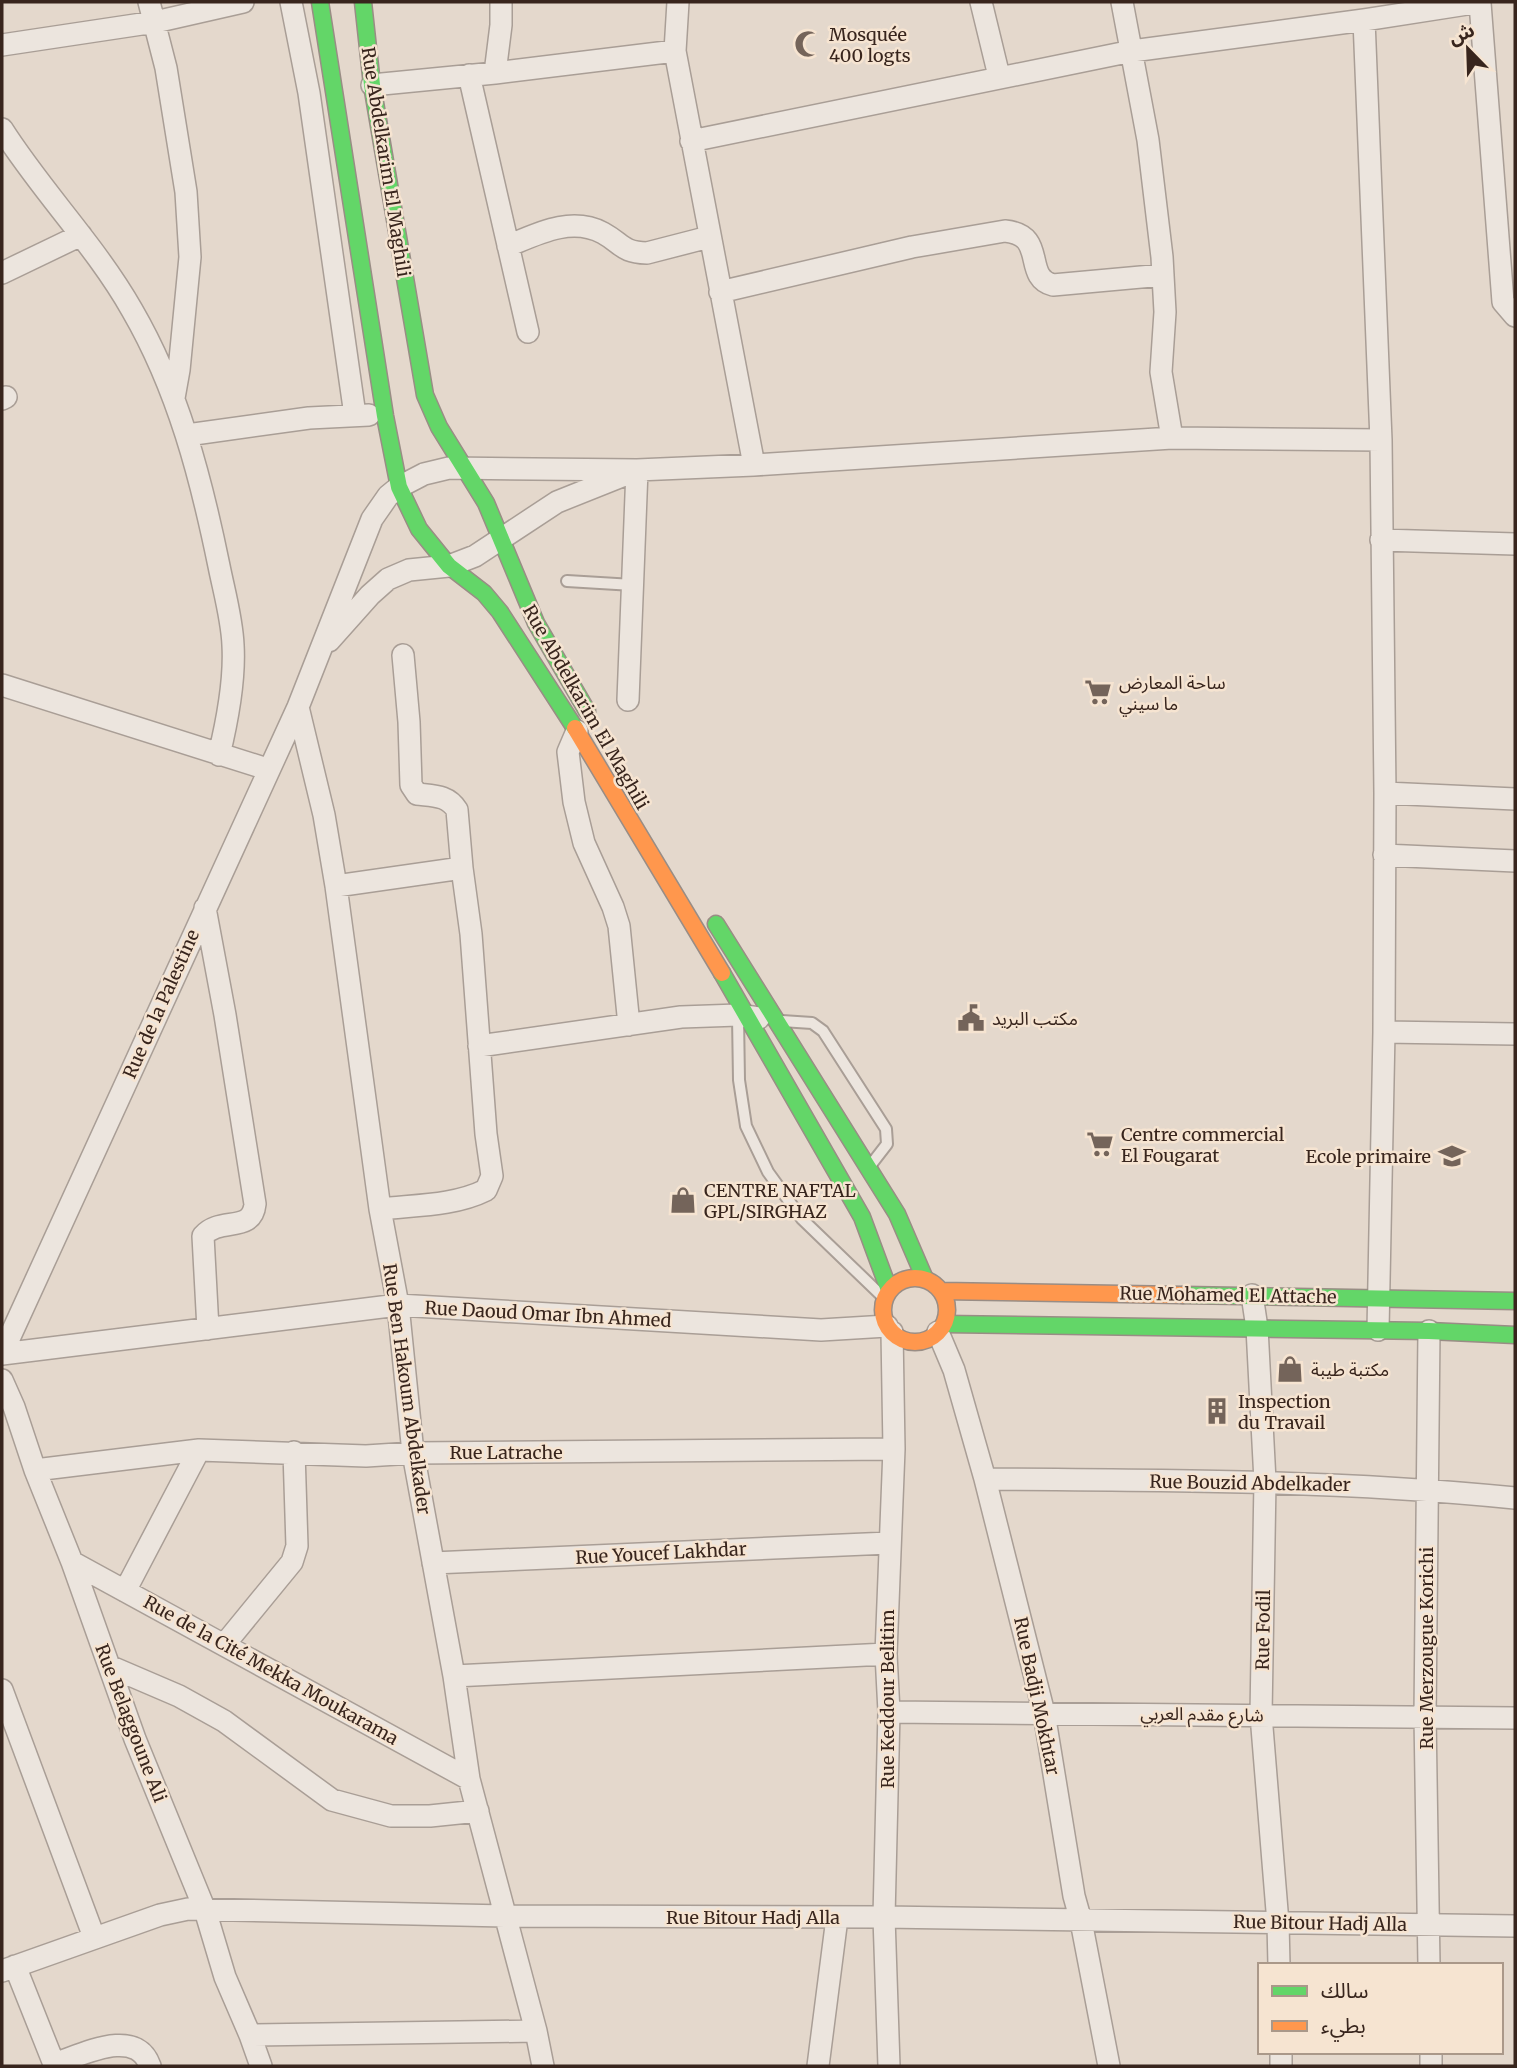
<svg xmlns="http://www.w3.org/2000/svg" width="1517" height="2068" font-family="Merriweather,'Noto Sans Arabic',serif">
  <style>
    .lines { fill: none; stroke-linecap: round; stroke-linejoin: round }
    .lane-casing { stroke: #a99e96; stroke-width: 14 }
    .street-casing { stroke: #a99e96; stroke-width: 24 }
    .fast-casing { stroke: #998d85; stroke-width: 19 }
    .slow-casing { stroke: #998d85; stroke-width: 19 }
    .lane { stroke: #ece5de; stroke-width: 10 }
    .street { stroke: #ece5de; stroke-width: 21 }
    .fast { stroke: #63d668; stroke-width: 16 }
    .slow { stroke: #ff974d; stroke-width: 16 }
    .labels { text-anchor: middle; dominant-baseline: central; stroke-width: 5; stroke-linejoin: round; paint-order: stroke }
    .poi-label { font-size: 18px; fill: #38251d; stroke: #f6e4d1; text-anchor: start }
    .street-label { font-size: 18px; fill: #38251d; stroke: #f6e4d1 }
  </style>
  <rect width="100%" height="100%" fill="#e4d8cc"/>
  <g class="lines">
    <defs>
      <path id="lane" d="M567,581l66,4
        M738,1017l1,63 7,46 22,46 34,47 81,78
        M782,1021l30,2 11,8 63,98 1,15 -17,22"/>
      <path id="street" d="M149,2l17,66 20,124 4,65 -11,113 -5,28
        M291,2l18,91 46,322
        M678,2l-3,49 79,414
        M981,2l18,74
        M1122,2l26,138 14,117 3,55 -4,60 11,66
        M1480,3l23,299 12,14
        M1364,20l17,420 4,353 -1,239 -6,298
        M2,45l153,-23 88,-20
        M495,73l6,-48v-23
        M469,75l59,257
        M372,85l123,-12 180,-22
        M2,129c40,63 93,116 130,181 46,79 69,168 87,256 5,25 13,53 14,79 2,34 -6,77 -14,110
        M691,141l441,-90 232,-31 116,-18
        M508,246c29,-12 63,-30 95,-13 20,11 18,19 44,20l62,-16
        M2,273l79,-38
        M720,292l192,-45 93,-16c43,4 17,46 48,54l110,-10
        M2,399l4,-2
        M187,435l122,-17 60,-3
        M1381,540l134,4
        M329,641l41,-46 18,-16 21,-9 40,-4 26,-10 82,-54 65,-26
        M403,655l6,67 2,63 6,9c17,2 31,1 40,16l5,58
        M2,685l265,84
        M628,700l9,-230
        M298,707l26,108 12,71 44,323 18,96 15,148 41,223 15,103 67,252 7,35
        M577,731l-9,21 6,50 10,41 29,64 6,19 10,99
        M1385,793l130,6
        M1384,855l131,6
        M336,886l126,-18 9,66 15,200 6,42 -6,14c-32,16 -71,15 -106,19
        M205,908l20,107 30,189c-3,30 -35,12 -52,32l5,93
        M1384,1032l131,2
        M479,1046l202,-29 57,-2 21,3
        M1252,1295l5,33 8,153 -4,234 17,208 1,42
        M1429,1331l-4,385 4,249
        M938,1332l16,38 31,109 59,234 30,183 7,25 28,145
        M2,1354l296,-647 74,-188 16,-23 11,-9 25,-13 25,-6 188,2 117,-5 418,-27 209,2
        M2,1354l396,-49 423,25 66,-4
        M2,1380l12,27 21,63 37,92 63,177 70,171 20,67 25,58 11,31
        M35,1470l164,-20 167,6 47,-3 481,-4
        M985,1479c177,1 354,1 530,19
        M72,1562l397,217
        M433,1563l456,-20
        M125,1591l74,-141
        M224,1645l68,-83 5,-16 -3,-94
        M109,1666l70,30 45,25 108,79 59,16h39l48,-5
        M454,1676l432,-22
        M2,1690l92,247
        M889,1712l626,6
        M15,1966l39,98c28,-9 82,-38 96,2
        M2,1971l158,-56 28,-6 317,7 379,1 631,9
        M250,2035l286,-4
        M1281,2052v14
        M1431,2052v14
        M818,2066l19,-148
        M889,2066l-5,-149 5,-205 -3,-58 8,-205 -2,-117"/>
      <path id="fast" d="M320,2l65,414 14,71 20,42 30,37 35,27 16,19 75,116
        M363,2l9,83 53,310 14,32 47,76 50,120 51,88
        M716,924l181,290 28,65
        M722,973l140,244 27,73
        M1183,1295l332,6
        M944,1324l485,7 86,4"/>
      <path id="slow" d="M575,728l147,245
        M883 1310a32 32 0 1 1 64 0a32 32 0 1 1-64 0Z
        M941,1291l242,4"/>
    </defs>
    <use href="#lane" class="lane-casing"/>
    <use href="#street" class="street-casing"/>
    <use href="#fast" class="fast-casing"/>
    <use href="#slow" class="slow-casing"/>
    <use href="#lane" class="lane"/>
    <use href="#street" class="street"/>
    <use href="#fast" class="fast"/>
    <use href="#slow" class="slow"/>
  </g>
  <defs>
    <symbol id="mosque-bare" viewBox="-9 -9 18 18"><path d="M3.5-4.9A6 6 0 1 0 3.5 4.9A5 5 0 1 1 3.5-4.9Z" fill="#74645a" stroke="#f6e4d1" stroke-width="2.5" paint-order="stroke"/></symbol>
    <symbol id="supermarket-bare" viewBox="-9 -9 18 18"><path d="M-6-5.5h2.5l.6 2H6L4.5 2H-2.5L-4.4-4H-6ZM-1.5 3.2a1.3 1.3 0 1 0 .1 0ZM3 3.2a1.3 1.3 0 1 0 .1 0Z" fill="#74645a" stroke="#f6e4d1" stroke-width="2.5" paint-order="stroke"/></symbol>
    <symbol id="civic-bare" viewBox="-9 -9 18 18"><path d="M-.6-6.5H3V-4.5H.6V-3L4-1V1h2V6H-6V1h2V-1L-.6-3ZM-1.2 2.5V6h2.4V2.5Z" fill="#74645a" stroke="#f6e4d1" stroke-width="2.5" paint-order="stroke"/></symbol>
    <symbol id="school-bare" viewBox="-9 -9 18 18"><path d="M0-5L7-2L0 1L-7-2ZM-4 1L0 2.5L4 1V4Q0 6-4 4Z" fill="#74645a" stroke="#f6e4d1" stroke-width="2.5" paint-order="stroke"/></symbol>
    <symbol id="shop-bare" viewBox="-9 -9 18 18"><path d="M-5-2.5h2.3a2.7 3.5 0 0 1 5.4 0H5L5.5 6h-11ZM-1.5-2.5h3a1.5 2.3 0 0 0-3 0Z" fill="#74645a" stroke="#f6e4d1" stroke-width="2.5" paint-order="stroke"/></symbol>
    <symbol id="building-bare" viewBox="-9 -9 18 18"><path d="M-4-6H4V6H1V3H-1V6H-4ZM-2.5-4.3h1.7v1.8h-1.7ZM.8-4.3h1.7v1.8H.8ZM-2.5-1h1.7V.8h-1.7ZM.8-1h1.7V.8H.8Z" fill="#74645a" stroke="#f6e4d1" stroke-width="2.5" paint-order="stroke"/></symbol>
  </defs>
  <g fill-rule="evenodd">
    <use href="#mosque-bare" x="789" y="25" width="38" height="38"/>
    <use href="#supermarket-bare" x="1079" y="673" width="38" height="38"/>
    <use href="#civic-bare" x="952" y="999" width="38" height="38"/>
    <use href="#supermarket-bare" x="1081" y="1125" width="38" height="38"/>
    <use href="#school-bare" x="1433" y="1137" width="38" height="38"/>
    <use href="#shop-bare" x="664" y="1181" width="38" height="38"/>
    <use href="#shop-bare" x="1271" y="1350" width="38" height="38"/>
    <use href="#building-bare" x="1198" y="1392" width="38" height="38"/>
  </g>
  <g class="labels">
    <g class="poi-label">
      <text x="829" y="34">Mosquée<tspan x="829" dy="21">400 logts</tspan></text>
      <text x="1119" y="682">ساحة المعارض<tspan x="1119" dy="21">ما سيني</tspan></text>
      <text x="992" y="1018">مكتب البريد</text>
      <text x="1121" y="1134">Centre commercial<tspan x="1121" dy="21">El Fougarat</tspan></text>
      <text x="1431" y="1156" text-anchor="end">Ecole primaire</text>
      <text x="704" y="1190">CENTRE NAFTAL<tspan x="704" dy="21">GPL/SIRGHAZ</tspan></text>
      <text x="1311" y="1369">مكتبة طيبة</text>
      <text x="1238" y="1401">Inspection<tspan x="1238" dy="21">du Travail</tspan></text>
    </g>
    <g class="street-label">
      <text transform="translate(386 162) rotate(81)">Rue Abdelkarim El Maghili</text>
      <text transform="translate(586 707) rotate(60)">Rue Abdelkarim El Maghili</text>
      <text transform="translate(161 1004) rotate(-66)">Rue de la Palestine</text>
      <text transform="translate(1228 1295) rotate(1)">Rue Mohamed El Attache</text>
      <text transform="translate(548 1314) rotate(3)">Rue Daoud Omar Ibn Ahmed</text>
      <text transform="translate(407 1389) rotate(82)">Rue Ben Hakoum Abdelkader</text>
      <text x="506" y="1452">Rue Latrache</text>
      <text transform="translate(1250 1483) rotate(1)">Rue Bouzid Abdelkader</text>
      <text transform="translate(661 1553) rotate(-3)">Rue Youcef Lakhdar</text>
      <text transform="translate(1263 1630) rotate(-89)">Rue Fodil</text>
      <text transform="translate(1426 1648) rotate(-90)">Rue Merzougue Korichi</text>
      <text transform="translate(271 1670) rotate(29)">Rue de la Cité Mekka Moukarama</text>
      <text transform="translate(1037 1696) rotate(78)">Rue Badji Mokhtar</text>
      <text transform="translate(887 1699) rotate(-90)">Rue Keddour Belitim</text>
      <text transform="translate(1202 1714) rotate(1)">شارع مقدم العربي</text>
      <text transform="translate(131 1723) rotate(69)">Rue Belaggoune Ali</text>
      <text x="753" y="1917">Rue Bitour Hadj Alla</text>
      <text transform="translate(1320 1923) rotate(1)">Rue Bitour Hadj Alla</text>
    </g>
  </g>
  <rect width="1517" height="2068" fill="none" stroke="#38251d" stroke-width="7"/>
  <rect x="1258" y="1963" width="245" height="91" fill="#f6e4d1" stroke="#aa9889" stroke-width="2"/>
  <rect x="1272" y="1986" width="35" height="10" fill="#63d668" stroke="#aa9889" stroke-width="2"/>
  <text x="1321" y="1998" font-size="21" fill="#38251d">سالك</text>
  <rect x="1272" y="2021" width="35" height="10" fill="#ff974d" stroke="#aa9889" stroke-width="2"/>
  <text x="1321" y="2033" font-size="21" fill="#38251d">بطيء</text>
  <g transform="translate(1468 49) rotate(337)" stroke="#f6e4d1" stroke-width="5" paint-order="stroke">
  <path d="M0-5L12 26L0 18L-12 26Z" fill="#38251d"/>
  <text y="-10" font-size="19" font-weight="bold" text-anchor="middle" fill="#38251d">ش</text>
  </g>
</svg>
